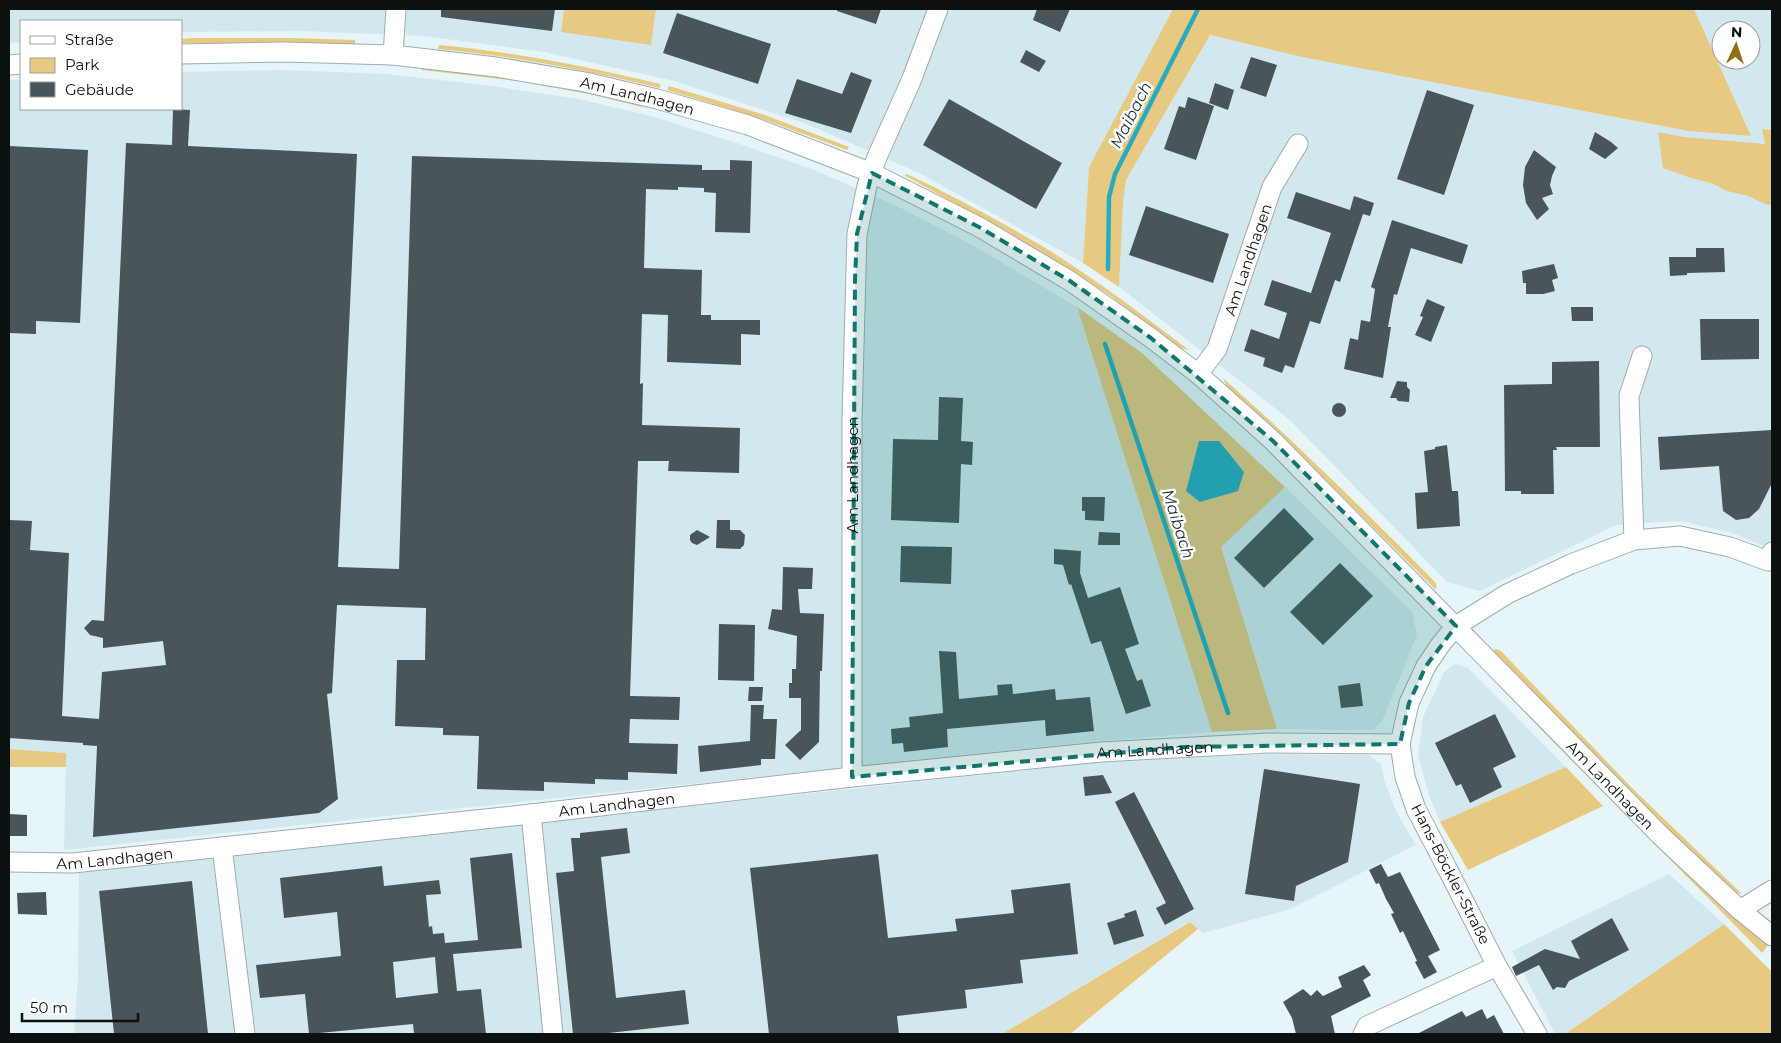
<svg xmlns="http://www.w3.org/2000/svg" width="1781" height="1043" font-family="Montserrat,sans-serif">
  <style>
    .built { fill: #d1e9ee; fill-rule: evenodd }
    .green { fill: #e7c981 }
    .water { fill: #27aac2 }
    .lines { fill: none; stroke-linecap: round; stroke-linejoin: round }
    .stream { stroke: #27aac2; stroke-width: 4.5 }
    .building { fill: #495558; fill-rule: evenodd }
    .minor-casing { stroke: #9eacb0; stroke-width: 21 }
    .minor { stroke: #fff; stroke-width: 19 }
    .marked { fill: #0f766e; fill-opacity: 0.2; stroke: #0f766e; stroke-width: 4; stroke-dasharray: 10 6; stroke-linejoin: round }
    .labels { text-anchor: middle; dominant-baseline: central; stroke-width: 5; stroke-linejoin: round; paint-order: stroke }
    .street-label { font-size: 15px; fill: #0b1011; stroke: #fff }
    .water-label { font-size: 16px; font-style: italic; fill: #1a2f34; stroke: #fff }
  </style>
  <rect width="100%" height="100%" fill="#e6f5f8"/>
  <path class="built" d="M9,9h1164l-84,158 -6,96 -164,-90 -115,-50 -130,-42 -130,-29 -120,-16 -124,-5 -119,1v-11h-160v21l-12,1z
    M1694,9h78v541l-37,-16 -54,-13 -65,4 -136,66 -33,-9 -157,-162 -171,-133 4,-83 3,-24 84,-145 92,22 386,74 63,5zM1721,30h30v30h-30z
    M282,70l105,4 105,12 87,13 72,17 89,28 72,25 85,37 70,36 110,65 135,425 -113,9 -1035,109 2,-97 -57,-4v-669h12v29h160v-37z
    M1285,487l127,125 5,23 -34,84 -9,11 -97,-1 -57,-182z
    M1455,664l13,4 98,99 -126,55 -11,-27 -11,-39 5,-39 21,-45z
    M1270,754l99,1 12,9 3,16 13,33 19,32 -128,65 -85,23 -14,-11 -187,112h-928l4,-58 1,-104 1023,-110z
    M1669,874l55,50 -159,110h-10l-43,-83z"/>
  <path class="green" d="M564,9h92l-5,36 -90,-13z
    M1173,9h521l57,127 -63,-5 -386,-74 -92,-22 -84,145 -3,24 -4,83 -36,-24 6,-96z
    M291,38l64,2v4l-174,-1v-4l10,-1z
    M439,45c75,7 148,21 221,39v4c-74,-18 -147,-32 -222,-39z
    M421,67l76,7 147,28 -2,5 -48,-12 -76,-14 -96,-11z
    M669,86l93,28 87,33 -2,3 -87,-32 -93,-28z
    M1762,129l10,1v74l-4,1 -20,-9 -21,-5 -16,-8 -20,-5 -28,-10 -5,-36 26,5 81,7z
    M907,174c46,22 91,46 135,72 51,31 99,68 147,104l-11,-3 -70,-53 -70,-44 -134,-75z
    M1077,307l65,46 143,134 -64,60 56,182 -65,3z
    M1223,378c73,65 143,134 212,204l2,5 -2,2 -117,-117 -90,-83z
    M1496,649l5,2 131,137 110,106 -5,-1 -11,-8 -73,-70 -160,-165z
    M1480,664l287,277 1,4 -6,8c-93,-96 -189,-189 -281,-286z
    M9,749l57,4v14h-57z
    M1566,767l37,39 -135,64 -28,-48z
    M1190,922l8,7 -128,105h-68z
    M1724,924l48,48v62h-207z"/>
  <path class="water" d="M1199,441h20l25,31 -6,19 -38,11 -14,-11z"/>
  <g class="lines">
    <path class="stream" d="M1108,269l1,-72 6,-23 83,-165
      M1105,344l123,369"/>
  </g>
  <path class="building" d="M441,9h114l-3,22 -111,-14z
    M837,9h44l-5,15 -39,-13z
    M1037,9h33l-10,23 -27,-12z
    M677,13l94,31 -13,40 -95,-31z
    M1026,50l20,11 -7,11 -19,-10z
    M1251,57l26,8 -11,32 -26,-9z
    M851,72l21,8 -21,53 -66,-20 12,-34 45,15z
    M1215,83l19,7 -6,20 -19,-7z
    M1427,90l47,15 -30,90 -47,-16z
    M1188,97l26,9 -18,54 -32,-11 15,-43 6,2z
    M949,99l113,64 -26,46 -113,-64z
    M173,109l17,1 -2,36 169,8 -19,413 61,2 13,-413 290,9v5h28v-10l22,1 -2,72 -35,-1 1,-39 -12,-1v-4l-26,-1v3l-32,-1 -2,79 58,2 -1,45h10v5h49v15l-19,-1v31l-74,-3 1,-47 -26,-1 -2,70 3,-1 -1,42 98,3 -1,45 -71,-2 1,-10h-31l-8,235 50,1 -1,23 -49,-1 -1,24 49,1 -1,30 -49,-2v8l-33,-1v5l-51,-2v9l-67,-2 2,-53 -36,-1v-7l-48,-2 2,-66h28l1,-52 -89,-3 -5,88 -5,1 11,105 -19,14 -226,24 4,-91 -14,-1v-2l-74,-5v-218l23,1 -2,29 39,3 -7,163 37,3 3,-47 64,-7 -3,-24 -60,7v-10l-13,-3 -6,-7 8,-8 12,1 22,-478 46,2z
    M1595,132l16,10 7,6 -13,11 -16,-10z
    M9,146l79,4 -8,173 -44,-2v13l-27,-1z
    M1534,150l22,17 -4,9 -2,9 3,9 -11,4 7,11 -12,11 -11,-17 -3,-18 2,-18z
    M1296,192l54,18 4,-14 20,7 -4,13 -7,-2 -23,68 -5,-2 -15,44 -10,-3 -16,47 -9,-3 -3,8 -19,-7 2,-8 -21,-7 7,-22 28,10 8,-26 -23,-8 8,-25 39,13 20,-60 -44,-15z
    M1146,206l83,28 -16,49 -84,-28z
    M1392,220l76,25 -6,19 -51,-16 -14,47 -3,-1 -6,33h3l-8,51 -39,-9 6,-31 8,2 3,-20 9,2 5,-33 -4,-2z
    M1696,248h28l1,24 -38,1v2l-17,1 -1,-19h27z
    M1554,264l4,14 -6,2 3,11 -12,3h-17v-11h-3l-1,-12z
    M1427,299l18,8 -14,35 -16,-7 8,-18 -3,-1z
    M1571,307h22v14h-21z
    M1700,319h59v40l-58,1z
    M1599,361l1,86h-44l1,3h-4l1,44h-33v-3h-16l-1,-106 48,-1v-22z
    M1397,381l10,1v5l3,3 -1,12 -11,-1 -2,-3h-6z
    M939,397l24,1 -2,43 12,1 -1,23 -11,-1 -2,59 -68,-3 2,-81 45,1z
    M1332 410a7 7 0 1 1 14 0a7 7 0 1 1-14 0Z
    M1772,430v53l-13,26 -10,9 -13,2 -13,-9 -4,-45 -59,4 -2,-33z
    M1447,445l5,46h6l2,35 -43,3 -2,-36 13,-1 -4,-41 11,-2v-2z
    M1082,497h23l-1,24 -19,-1v-9h-3z
    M1284,508l30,31 -50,49 -30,-30z
    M717,520h13v10h10l5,5 -1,10 -4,4 -24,-1z
    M697,530l13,7 -13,8 -5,-2 -2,-3v-5z
    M1099,532l21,1v12h-22z
    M901,546l51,1 -1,37 -51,-2z
    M1054,549l27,2 -1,22 8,25 32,-11 19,57 -14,5 12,32 5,-2 9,27 -25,8 -25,-73 -10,3 -20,-60 -2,1 -6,-20 -9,-1z
    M1340,563l33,33 -50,49 -33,-33z
    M783,567l30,1 -1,21h-14l2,24 24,1 -2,57h-2l-1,71 -19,18 -15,-15 16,-15v-32h-12v-15h3v-14h4l1,-33 -29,-7 4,-20 10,1z
    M719,624l36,1 -1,56 -36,-1z
    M939,651l17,1 3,47 39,-4 -1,-10 15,-1 1,10 42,-5 1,11 34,-3 4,34 -48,5 -1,-16 -98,9 1,18 -44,5 -1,-9 -11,1 -1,-15 19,-2 -1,-10 34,-4z
    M1360,683l3,23 -22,2 -3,-22z
    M749,687h14l-1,14h-14z
    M751,705h13l-1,14h14l-2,40h-14v6l-61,7 -2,-26 52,-5z
    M1495,714l21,43 -23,11 9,19 -32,16 -9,-19 -5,2 -21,-43z
    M1264,769l96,15 -12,78 -52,24 -2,15 -49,-7z
    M1103,775l9,18 -27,3 -2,-19z
    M1134,792l60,117 -29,16 -9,-17 10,-5 -51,-101z
    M9,814l18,1v21h-18z
    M627,828l3,25 -29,4 15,141 69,-8 4,34 -89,10h-27l-17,-161 18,-2 -3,-33h9v-5z
    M512,853l10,95 -69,6 4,37 24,-2 5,45h-72l-1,-10 -104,10 -4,-40 -45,4 -4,-33 85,-9 -4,-44 -53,6 -4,-40 102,-12 2,20 55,-6 2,14 -15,1 3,32 3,-1 1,8 11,-1 1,10 33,-3 -8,-82zM435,957l3,36 -42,5 -3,-36z
    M878,854l10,84 69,-7 -2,-12 59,-6 -3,-23 59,-7 8,71 -58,6 3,23 -58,7 2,18 -70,8 2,18h-130l-19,-166z
    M1381,864l7,13 12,-5 40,78 -12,6 9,16 -13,7 -9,-17 2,-1 -14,-30 -3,2 -9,-19 3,-1 -8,-14 -7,-16 -3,1 -7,-14z
    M192,881l16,153h-94l-15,-143z
    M46,892l1,23 -29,-1 -1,-21z
    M1136,910l8,26 -30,9 -7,-22 18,-6 -1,-3z
    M1612,918l17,32 -60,31 -4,7 -8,-1 -4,3 -14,-25 -23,11 -4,-9 33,-18 35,10 -9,-18z
    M1364,965l7,10 -8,5 8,16 -40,20 4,18h-39l-4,-16 -9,-16 20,-13 8,7 6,-6 6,6 19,-9 -4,-10z
    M1482,1009l5,10 7,-4 10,19h-87l45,-23 4,6z"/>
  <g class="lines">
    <defs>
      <g id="minor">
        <path id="s1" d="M181,54l103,-2 109,3 103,12 89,15 72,17 91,26 124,48 107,54 91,54 81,57 47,36 75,67 387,394 80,75 32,26"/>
        <path d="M393,55l3,-46"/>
        <path d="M9,65l12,-1"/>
        <path id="s2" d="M1198,374l19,-25 55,-162 26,-43"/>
        <path d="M1634,540l-5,-144 13,-40"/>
        <path id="s3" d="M852,777v-357l5,-186 10,-48 10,-29 34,-76 27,-72"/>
        <path d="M531,814l22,220"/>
        <path d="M222,847l23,187"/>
        <path id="s4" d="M9,862l64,1 458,-49 321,-37 249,-25 167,-9 132,1"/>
        <path d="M1740,910l32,-20"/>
        <path d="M1363,1034l4,-8 130,-60"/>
        <path d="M1537,1034l-40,-68 -48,-94 -33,-63 -11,-32 -5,-33 9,-41 17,-37 15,-22 15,-18 51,-32 64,-30 63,-24 46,-4 50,11 38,14 4,-9"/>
      </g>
    </defs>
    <use href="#minor" class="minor-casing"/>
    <use href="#minor" class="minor"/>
  </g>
  <path class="marked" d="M872,173l107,54 91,54 81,57 122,103 183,185 -30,40 -17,37 -9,41 -216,3 -332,30 3,-497 2,-46z"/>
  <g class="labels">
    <g class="street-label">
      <text stroke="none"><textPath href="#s1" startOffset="460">Am Landhagen</textPath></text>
      <text stroke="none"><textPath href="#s2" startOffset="126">Am Landhagen</textPath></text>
      <text stroke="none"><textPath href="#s3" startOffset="302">Am Landhagen</textPath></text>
      <text stroke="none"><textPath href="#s4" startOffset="1152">Am Landhagen</textPath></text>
      <text stroke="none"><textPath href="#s1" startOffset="1674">Am Landhagen</textPath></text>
      <text stroke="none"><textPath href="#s4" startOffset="611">Am Landhagen</textPath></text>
      <text stroke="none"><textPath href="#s4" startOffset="106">Am Landhagen</textPath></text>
      <text transform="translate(1451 874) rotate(63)">Hans-Böckler-Straße</text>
    </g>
    <g class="water-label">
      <text transform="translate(1131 115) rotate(-63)">Maibach</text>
      <text transform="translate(1178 524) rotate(72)">Maibach</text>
    </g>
  </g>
  <rect width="1781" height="1043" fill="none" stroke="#0b1011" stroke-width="20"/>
  <rect x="20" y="20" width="162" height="90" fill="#ffffff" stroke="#9d9fa0"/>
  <rect x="30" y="36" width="25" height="8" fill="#ffffff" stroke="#9d9fa0"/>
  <text x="65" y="45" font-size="15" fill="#0b1011">Straße</text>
  <rect x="30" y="58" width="25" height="15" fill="#e7c981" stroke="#9d9fa0"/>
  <text x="65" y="70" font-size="15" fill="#0b1011">Park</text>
  <rect x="30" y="82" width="25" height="15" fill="#495558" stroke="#9d9fa0"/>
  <text x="65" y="95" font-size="15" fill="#0b1011">Gebäude</text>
  <g transform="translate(1736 45) rotate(3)"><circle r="24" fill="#ffffff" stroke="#9d9fa0"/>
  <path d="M0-4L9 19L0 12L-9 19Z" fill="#907015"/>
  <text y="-8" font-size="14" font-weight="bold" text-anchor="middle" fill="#0b1011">N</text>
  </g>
  <path d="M22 1013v8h116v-8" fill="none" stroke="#0b1011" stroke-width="2.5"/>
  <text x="30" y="1013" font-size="15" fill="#0b1011" stroke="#ffffff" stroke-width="4" paint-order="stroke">50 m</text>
</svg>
